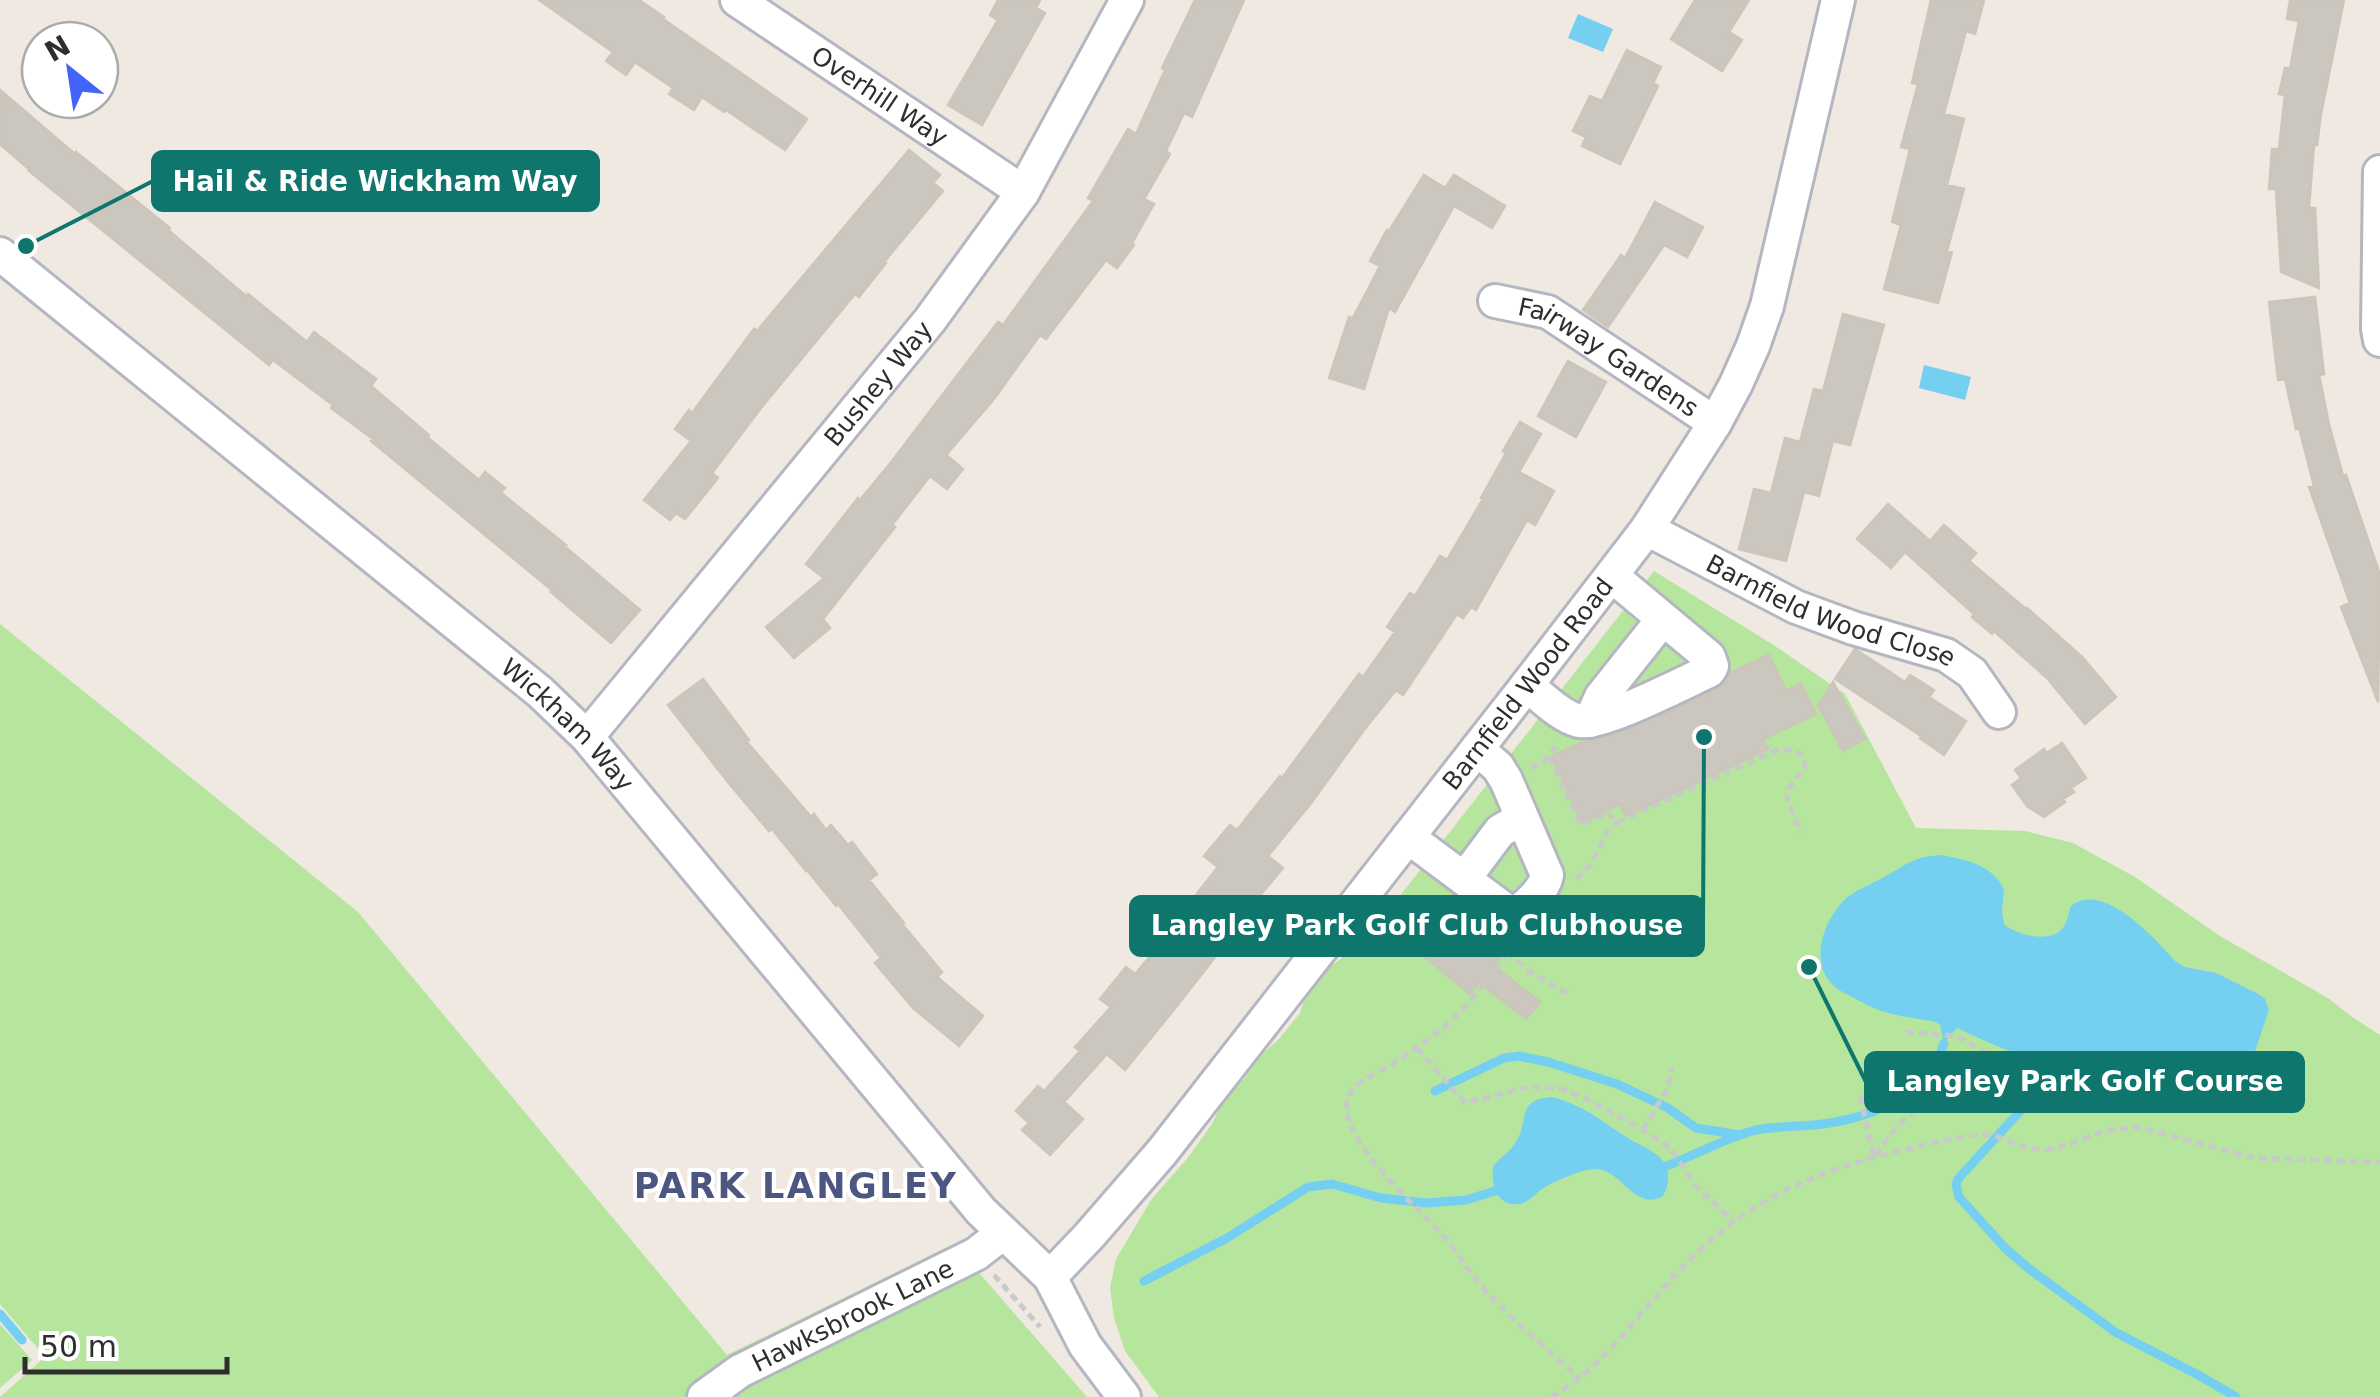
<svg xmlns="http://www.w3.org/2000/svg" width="2380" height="1397" font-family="'DejaVu Sans',sans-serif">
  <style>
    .green { fill: #b6e59e }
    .water { fill: #75cff0 }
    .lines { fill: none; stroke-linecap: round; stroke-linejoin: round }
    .stream { stroke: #75cff0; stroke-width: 9 }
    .building { fill: #cbc7bf; stroke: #cbc5ba; stroke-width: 2.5 }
    .minor-casing { stroke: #b4b7c1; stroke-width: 38 }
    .path { stroke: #c9c9c9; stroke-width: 5; stroke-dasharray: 8 5; stroke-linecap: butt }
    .minor { stroke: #fff; stroke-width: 32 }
    .labels { text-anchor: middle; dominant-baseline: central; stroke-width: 8; stroke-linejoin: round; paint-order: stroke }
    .street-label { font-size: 25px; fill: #2e2e2e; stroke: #fff }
    .district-label { font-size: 35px; font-weight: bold; letter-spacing: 2.5px; fill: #4d5680; stroke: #fff }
    .leader { fill: none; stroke: #0f766e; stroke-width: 4 }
    .callout-dot { fill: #0f766e; stroke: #fff; stroke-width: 4 }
    .callout { fill: #0f766e; stroke: #0f766e; stroke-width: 4 }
    .callout-label { font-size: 28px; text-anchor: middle; font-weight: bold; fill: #fff }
  </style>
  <rect width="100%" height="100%" fill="#efe9e1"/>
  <path class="green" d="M1654,571l121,75 70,48 71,134 109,3 48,12 62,34 85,59 108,62 24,19 28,18v362h-1221l-34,-46 -11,-33 -4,-30 6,-29 35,-59 39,-45 22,-31 16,-33 16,-12 15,-22 20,-18 21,-26 5,-16 10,-13 4,-11 22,-14 6,-13 10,-9 4,-16 11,-14 14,-6 9,1z
    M0,624l358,288 369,443 227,-111 133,153h-1087l45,-40 -45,-53z
    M0,1324l32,36 -32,28z"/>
  <path class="water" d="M1578,14l35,15 -10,23 -35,-14z
    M1924,365l47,12 -6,23 -46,-12z
    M1941,855c26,5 50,9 63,34l-2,22 2,13c12,11 44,19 57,6 7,-7 7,-17 10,-24 33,-26 85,34 105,56l9,5 31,6 44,22 5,4 4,11 -18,53c-15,11 -42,9 -60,9 -38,1 -79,5 -117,-2 -40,-7 -81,-25 -117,-42l-13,15 -4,-18 -4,-3c-35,-7 -49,-5 -82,-24 -7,-4 -15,-7 -20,-12 -27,-24 -9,-71 15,-90 11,-8 23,-12 35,-19 24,-13 28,-20 57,-22z
    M1551,1097c33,8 49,23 77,41 12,8 31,13 38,28 4,10 2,21 -3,30 -29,16 -40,-26 -67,-27 -15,0 -47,14 -58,23 -6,5 -11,11 -19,12 -23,3 -28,-21 -26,-38 8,-9 18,-15 24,-26 12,-21 0,-40 34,-43z"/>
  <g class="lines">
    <path class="stream" d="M2030,1081l-3,18 -5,10 -64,70 -2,6 3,12 46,51 23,20 87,64 85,44 36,21
      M1435,1091l69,-33 15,-2 29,6 69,22 51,24 28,20 44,7
      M1666,1166c29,-11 56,-26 86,-35 20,-5 41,-4 62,-6 51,-5 115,-27 130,-82
      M1144,1281l83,-43 81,-51 24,-3 49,14 45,5 40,-3 29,-9
      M0,1314l22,26"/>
  </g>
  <path class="building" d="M539,0h100l25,17 -1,2 144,100 -22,31 -59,-40 -2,2 -22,-15 -8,13 -25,-16 4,-6 -38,-26 -9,13 -20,-14 7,-9z
    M998,0h42l-4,8 9,5 -63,112 -34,-20 50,-85 -8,-5z
    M1195,0h49l-52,117 -8,-4 -18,38 4,3 -26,45 10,5 -22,39 2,2 -17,23 -11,-8 -60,79 -6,-4 -46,64 -48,56 17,14 -16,20 -17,-13 -38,49 3,2 -72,92 7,9 -36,30 -28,-31 58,-49 -18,-14 52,-66 2,2 32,-39 106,-139 5,3 90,-124 -5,-3 40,-69 8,5 29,-64 -3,-2z
    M1695,0h54l-20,32 13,8 -20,31 -51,-32z
    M1931,0h53l-9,34 -9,-3 -22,83 20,5 -17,66 17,4 -17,62 5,1 -14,51 -54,-14 17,-64 -9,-3 18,-73 -9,-2 17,-63 -6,-1z
    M2290,0h54l-23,114 -4,31h-3l-5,63h6l4,80 -38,-16 -5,-83h-7l3,-40h7l6,-54 -6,-1 6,-26 5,1 9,-48 -12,-2z
    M1627,50l34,17 -8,16 5,3 -38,78 -38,-18 4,-9 -13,-6 17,-35 12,5z
    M0,90l75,64 1,-2 94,76 -2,2 78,66 2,-2 59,48 7,-10 62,47 -5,7 58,49 -2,2 52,43 6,-8 20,16 -4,5 65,52 -2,1 76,64 -29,33 -60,-51 2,-1 -182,-150 2,-2 -42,-31 2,-3 -60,-45 -4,5 -240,-194 1,-1 -30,-26z
    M909,150l31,25 -7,8 10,8 -59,71 2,1 -27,34 -4,-3 -94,114 -49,65 6,5 -33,41 -9,-6 -6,7 -26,-20 47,-59 -16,-12 14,-19 3,3 62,-84 3,2z
    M1424,175l21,13 9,-13 51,31 -13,22 -38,-22 -59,106 -6,-4 -25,81 -35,-11 20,-61 4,1 27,-52 -10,-5 17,-31 2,1z
    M1655,202l48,25 -16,30 -23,-12 -56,82 -25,-17 38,-55 4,3z
    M2315,297l9,77 -5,1 10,49 14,52 3,-1 34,100 -2,127 -37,-95 9,-4 -41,-116 5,-1 -15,-58 -3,1 -11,-50 -7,1 -9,-78z
    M1843,314l41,11 -34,120 -17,-4 -14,55 -15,-4 -18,69 -47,-12 15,-60 17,4 14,-55 15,4 14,-53 9,2z
    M1568,361l38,21 -30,55 -38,-21z
    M1520,422l21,12 -22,38 35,19 -19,34 -8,-5 -51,90 -5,-3 -8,11 -6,-4 -54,81 -7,-5 -32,40 -52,72 -44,54 15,12 -71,85 4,3 -40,51 -51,63 -18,-16 -43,48 19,17 -33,36 -28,-25 7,-7 -13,-12 22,-25 6,5 36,-40 -5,-4 36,-40 -11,-8 26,-32 9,7 49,-57 -3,-3 37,-47 -14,-11 26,-31 7,5 43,-54 2,2 77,-104 4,3 32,-45 -8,-5 23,-34 5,3 25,-40 7,4 36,-61 -2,-1 25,-45 -3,-2z
    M1888,504l42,37 14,-16 32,28 -7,8 57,48 1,-1 55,49 34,40 -31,27 -38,-46 -53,-47 -2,3 -20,-17 2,-3 -69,-62 -14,16 -34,-29z
    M1855,649l50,33 5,-7 24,15 -5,7 37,24 -22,34 -24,-17 1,-2 -86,-57z
    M1769,655l17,36 15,-7 15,30 -53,25 5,10 -143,67 -5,-12 -38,18 -30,-66 33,-15 26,-5 60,-25 47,-22 8,-8 4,-8z
    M703,679l46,61 -2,2 64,75 3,-3 12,16 5,-5 17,20 4,-3 25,32 -8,6 35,43 -2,1 40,48 -5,5 46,39 -24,30 -46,-38 -38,-45 6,-5 -43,-54 -2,2 -29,-36 -1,1 -34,-42 -3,2 -42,-50 -59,-76z
    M1833,682l32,57 -22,12 -25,-46z
    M2062,743l24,35 -15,10 3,4 -11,7 2,3 -21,15 -17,-11 -15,-21 9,-7 -6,-8 29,-21 3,4z
    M1451,915l15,11 4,-5 36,28 -13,16 47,37 -14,17 -47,-37 -9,12 -50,-41z"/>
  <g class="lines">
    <defs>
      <g id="minor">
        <path id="s1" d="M737,0l286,192"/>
        <path d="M2380,172l-2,157 2,11"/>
        <path id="s2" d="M0,254l540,438 47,45 394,474 69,66 35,68 39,52"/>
        <path id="s3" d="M1495,301l53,11 167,111"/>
        <path id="s4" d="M1647,529l149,78 57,21 93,27 26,18 27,39"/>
        <path d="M1527,685c15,12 33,31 52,36 21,5 106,-39 130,-50l3,-5 -3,-9 -97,-81"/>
        <path d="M1590,721l11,-24 62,-78"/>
        <path id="s5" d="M587,737l343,-417 93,-128 104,-192"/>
        <path d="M1408,837l103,77c13,-4 34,-25 36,-39l-41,-95 -8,-13 -21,-18"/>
        <path d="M1467,881v-6l33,-44 21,-12"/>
        <path id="s6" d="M1050,1277l39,-41 73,-84 365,-467 120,-156 68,-106 21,-39 17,-38 14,-40 71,-306"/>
        <path id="s7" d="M704,1397l36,-26 236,-117 26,-20"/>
      </g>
    </defs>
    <use href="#minor" class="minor-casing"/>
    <path class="path" d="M1548,758l4,4 29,63 26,-12 11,9 159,-72h17l9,6 2,11 -14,18 -4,10 1,7 13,30
      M1531,768l13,-7 16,-19
      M1576,879l15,-15 16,-32 11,-10
      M1517,942l-9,11 22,19 40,23
      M1508,953c-21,26 -40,54 -65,75 -16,13 -33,24 -50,36 -14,8 -35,16 -43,30 -21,37 64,110 87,135 17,18 30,41 47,60 29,32 63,60 95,89
      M1906,1032l50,4 26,15 26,10 79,23 67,5 57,-6 61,-2
      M1417,1048l48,55 58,-15 14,-1 25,2 23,9 58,32 27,18 26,38 37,35
      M1860,1096l14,61
      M1643,1130l24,-41 5,-21
      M1876,1155c9,-13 18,-26 30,-37 32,-28 54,-21 76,-67
      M994,1275l46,52
      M1551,1397c60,-34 97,-99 147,-145 62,-59 128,-84 210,-103 24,-6 50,-13 75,-14 24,-1 38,18 66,14 15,-2 30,-9 44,-14 15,-5 29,-7 45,-8l117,31 125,4"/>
    <use href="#minor" class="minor"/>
  </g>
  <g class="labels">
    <g class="street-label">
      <text stroke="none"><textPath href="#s1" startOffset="172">Overhill Way</textPath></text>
      <text stroke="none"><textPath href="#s3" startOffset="128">Fairway Gardens</textPath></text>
      <text stroke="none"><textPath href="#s5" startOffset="458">Bushey Way</textPath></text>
      <text stroke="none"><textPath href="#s4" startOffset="202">Barnfield Wood Close</textPath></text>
      <text stroke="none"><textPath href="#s6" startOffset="762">Barnfield Wood Road</textPath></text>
      <text stroke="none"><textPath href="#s2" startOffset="738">Wickham Way</textPath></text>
      <text stroke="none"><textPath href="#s7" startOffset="170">Hawksbrook Lane</textPath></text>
    </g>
    <g class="district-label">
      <text x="796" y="1186">PARK LANGLEY</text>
    </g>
  </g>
  <path class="leader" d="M26 246L153 181M1704 737L1703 926M1809 967L1866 1082"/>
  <g class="callout-dot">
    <circle cx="26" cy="246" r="10"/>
    <circle cx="1704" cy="737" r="10"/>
    <circle cx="1809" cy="967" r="10"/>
  </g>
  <g class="callout">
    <rect x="153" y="152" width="445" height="58" rx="10"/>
    <rect x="1131" y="897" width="572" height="58" rx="10"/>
    <rect x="1866" y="1053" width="437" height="58" rx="10"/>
  </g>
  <g class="callout-label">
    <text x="375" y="191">Hail &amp; Ride Wickham Way</text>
    <text x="1417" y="935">Langley Park Golf Club Clubhouse</text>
    <text x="2085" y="1091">Langley Park Golf Course</text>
  </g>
  <g transform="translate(70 70) rotate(330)"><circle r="48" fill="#ffffff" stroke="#ababab" stroke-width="2.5"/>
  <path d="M0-8L18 38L0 25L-18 38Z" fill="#4264fb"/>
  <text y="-15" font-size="28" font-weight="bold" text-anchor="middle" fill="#2e2e2e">N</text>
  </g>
  <path d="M25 1357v15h202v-15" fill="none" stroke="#2e2e2e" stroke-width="5"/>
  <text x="40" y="1357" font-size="30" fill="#2e2e2e" stroke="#ffffff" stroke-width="8" paint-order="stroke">50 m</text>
</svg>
